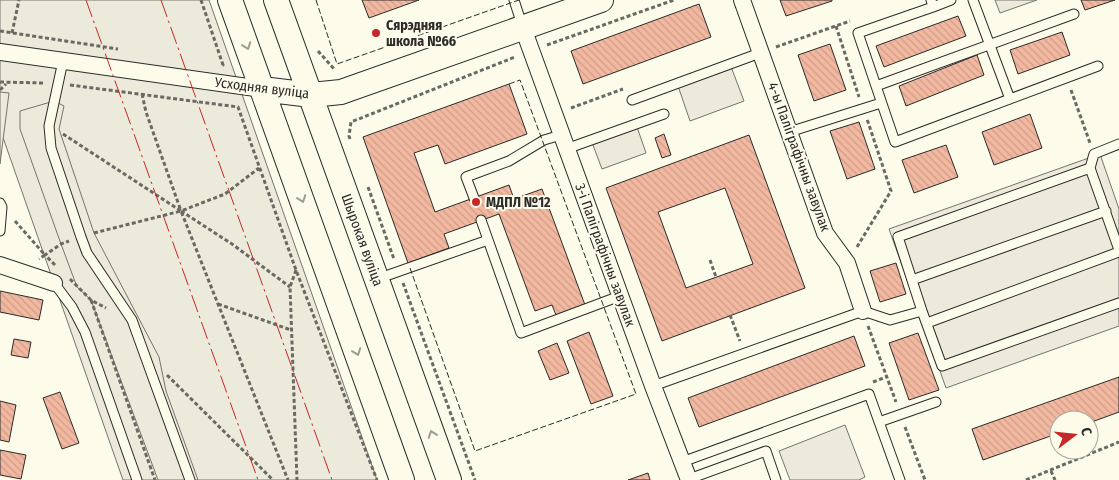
<svg xmlns="http://www.w3.org/2000/svg" width="1119" height="480" font-family="'Fira Sans Condensed',sans-serif">
  <style>
    .green { fill: #ecebdb; stroke: #74746e }
    .parking { fill: #eceadb; stroke: #74746e }
    .building { fill: url(#building-back-hatch); stroke: #2b2b2b; fill-rule: evenodd }
    .lines { fill: none; stroke-linecap: round; stroke-linejoin: round }
    .lane-casing { stroke: #2b2b2b; stroke-width: 11 }
    .street-casing { stroke: #2b2b2b; stroke-width: 18 }
    .secondary-casing { stroke: #2b2b2b; stroke-width: 26 }
    .path { stroke: #6a6964; stroke-width: 3; stroke-dasharray: 4 2.5; stroke-linecap: butt }
    .lane { stroke: #fdfbea; stroke-width: 9 }
    .street { stroke: #fdfbea; stroke-width: 16 }
    .secondary { stroke: #fdfbea; stroke-width: 24 }
    .fence { stroke: #2b2b2b; stroke-width: 1; stroke-dasharray: 6 2.5; stroke-linecap: butt }
    .power { stroke: #c62828; stroke-width: 1; stroke-dasharray: 18 4 2.5 4; stroke-linecap: butt }
    .oneway { stroke: #9e9d94 }
    .poi-dot { fill: #c62828; stroke: #fdfbea; stroke-width: 2 }
    .labels { text-anchor: middle; dominant-baseline: central; stroke-width: 4; stroke-linejoin: round; paint-order: stroke }
    .poi-label { font-size: 14px; font-weight: bold; fill: #2b2b2b; stroke: #fdfbea; text-anchor: start }
    .street-label { font-size: 14px; fill: #2b2b2b; stroke: #fdfbea }
  </style>
  <defs>
    <pattern id="building-back-hatch" width="6" height="6" patternUnits="userSpaceOnUse" patternTransform="scale(1.25)"><rect width="6" height="6" fill="#f2b8a0"/><path d="M-1 5l2 2M0 0l6 6M5-1l2 2" fill="none" stroke="#d09e8a"/></pattern>
  </defs>
  <rect width="100%" height="100%" fill="#fdfbea"/>
  <path class="green" d="M0,0h209l168,480h-254l-123,-351z
    M845,425l20,52 -6,3h-69l-11,-29z"/>
  <path class="parking" d="M995,0h42l-37,13z
    M730,64l14,37 -54,20 -13,-38z
    M0,92l9,1 -9,71z
    M54,101l10,5 -5,23 35,104 65,124 7,34 32,89h-40l-67,-180 -14,-13 -16,-43 -41,-115v-18z
    M636,124l10,29 -44,16 -11,-29z
    M1100,154l19,55v117l-173,62 -57,-159z"/>
  <path class="building" d="M362,0h57l-50,18z
    M780,0h52v1l-46,15z
    M1081,0h34l-30,10z
    M699,4l12,33 -128,47 -12,-33z
    M958,16l8,20 -82,31 -8,-21z
    M1062,32l8,23 -52,19 -8,-24z
    M830,44l16,46 -32,11 -16,-46z
    M977,55l7,20 -78,31 -7,-20z
    M509,84l18,50 -82,30 -7,-19 -24,8 21,59 74,-27 5,14 28,-10 43,116 -29,10 -4,-10 -17,6 -36,-97 -55,20 5,14 -41,15 -45,-126z
    M1030,114l12,34 -48,17 -12,-33z
    M859,122l16,47 -28,10 -17,-48z
    M664,134l7,21 -9,3 -7,-20z
    M749,135l56,153 -143,53 -56,-153zM725,188l28,76 -67,24 -28,-76z
    M946,145l12,32 -44,16 -12,-33z
    M896,263l10,31 -26,8 -10,-31z
    M0,291l43,9 -4,20 -39,-8z
    M589,332l24,64 -22,8 -24,-63z
    M918,333l21,57 -30,10 -20,-57z
    M854,336l11,30 -166,61 -11,-29z
    M14,339l17,3 -3,16 -17,-3z
    M557,343l12,30 -19,7 -12,-29z
    M1119,377v35l-30,11v-3h-30v13l-76,27 -11,-31z
    M60,392l19,51 -17,6 -19,-51z
    M0,401l16,4 -7,37 -9,-2z
    M0,450l26,5 -5,24 -21,-4z
    M648,473l2,7h-22z"/>
  <g class="lines">
    <defs>
      <path id="lane" d="M514,0l9,28
        M931,0l2,7 18,-7
        M973,0l37,99
        M933,7l-75,26 37,109 203,-76
        M63,61l-14,65 2,22 30,89 6,16 45,67 58,160
        M876,86l198,-72
        M632,100l128,-47
        M789,132l92,-29
        M566,149l98,-35
        M1090,168l4,-14 25,-10
        M474,198l-8,-21 43,-16 35,-21 17,-5
        M0,203l2,4 -2,24
        M481,220l40,113 99,-37
        M377,279l111,-39
        M912,280l194,-69
        M54,283l18,24 13,25 52,148
        M922,311l20,55 177,-63
        M927,323l192,-71
        M653,386l210,-75 27,9 32,-9 -24,-74 192,-69 29,82
        M879,422l57,-20
        M682,462l187,-68 31,86
        M689,479l77,-28 10,29"/>
      <path id="street" d="M742,0l83,233 22,30 16,48
        M523,28l130,358 36,94
        M0,52l262,37
        M0,265l54,18"/>
      <path id="secondary" d="M230,0l172,480
        M276,0l173,480
        M262,89l49,6 30,-3 260,-92"/>
    </defs>
    <use href="#lane" class="lane-casing"/>
    <use href="#street" class="street-casing"/>
    <use href="#secondary" class="secondary-casing"/>
    <path class="path" d="M201,0l22,65h-2
      M836,26l23,71
      M0,31l118,18
      M12,33l7,-33
      M547,45l127,-45
      M776,47l74,-26
      M318,51l17,19
      M0,82l44,1
      M70,85l168,22 58,163 81,210
      M0,90l6,-6
      M1071,90l19,53
      M142,94l4,18 35,99 51,33 58,43
      M571,108l52,-19
      M63,134l118,77 44,-17 34,-26
      M350,139l-1,-3 2,-14 164,-65
      M368,187l26,72
      M15,221l30,34 -6,4
      M94,233l87,-22 107,269
      M857,247l34,-56 -24,-72
      M710,260l6,17
      M55,265l-10,-10 16,-11 8,-3
      M296,270l-6,17 7,193
      M70,279l21,21 15,8
      M403,283l72,197
      M91,300l64,180
      M218,304l73,26
      M730,315l10,26
      M868,326l28,76
      M167,375l106,105
      M873,382l13,-5
      M905,427l20,53
      M1051,471l4,9
      M1026,480l93,-38"/>
    <use href="#lane" class="lane"/>
    <use href="#street" class="street"/>
    <use href="#secondary" class="secondary"/>
    <path class="fence" d="M316,0l21,64 182,-64
      M410,268l65,183 161,-57 -116,-314 -11,4"/>
    <path class="power" d="M86,0l172,480
      M161,0l171,480"/>
  </g>
  <defs><path id="oneway-chevron" d="M-2-3.5L2.5 0L-2 3.5" fill="none" stroke-width="1.6" stroke-linecap="round" stroke-linejoin="round" transform="scale(1.25)"/></defs>
  <g class="oneway">
    <use href="#oneway-chevron" transform="translate(247 46) rotate(70)"/>
    <use href="#oneway-chevron" transform="translate(302 199) rotate(70)"/>
    <use href="#oneway-chevron" transform="translate(357 352) rotate(70)"/>
    <use href="#oneway-chevron" transform="translate(432 434) rotate(-110)"/>
  </g>
  <g class="poi-dot">
    <circle cx="376" cy="33" r="5"/>
    <circle cx="476" cy="202" r="5"/>
  </g>
  <g class="labels">
    <g class="poi-label">
      <text x="386" y="25">Сярэдняя<tspan x="386" dy="16">школа №66</tspan></text>
      <text x="486" y="202">МДПЛ №12</text>
    </g>
    <g class="street-label">
      <text transform="translate(262 88) rotate(7)">Усходняя вуліца</text>
      <text transform="translate(799 157) rotate(70)">4-ы Паліграфічны завулак</text>
      <text transform="translate(362 240) rotate(70)">Шырокая вуліца</text>
      <text transform="translate(605 255) rotate(70)">3-і Паліграфічны завулак</text>
    </g>
  </g>
  <g transform="translate(1074 435) rotate(74)"><circle r="24" fill="#fdfbea" stroke="#a9a89e"/>
  <path d="M0-4L9 19L0 12L-9 19Z" fill="#c62828"/>
  <text y="-8" font-size="14" font-weight="bold" text-anchor="middle" fill="#2b2b2b">С</text>
  </g>
</svg>
